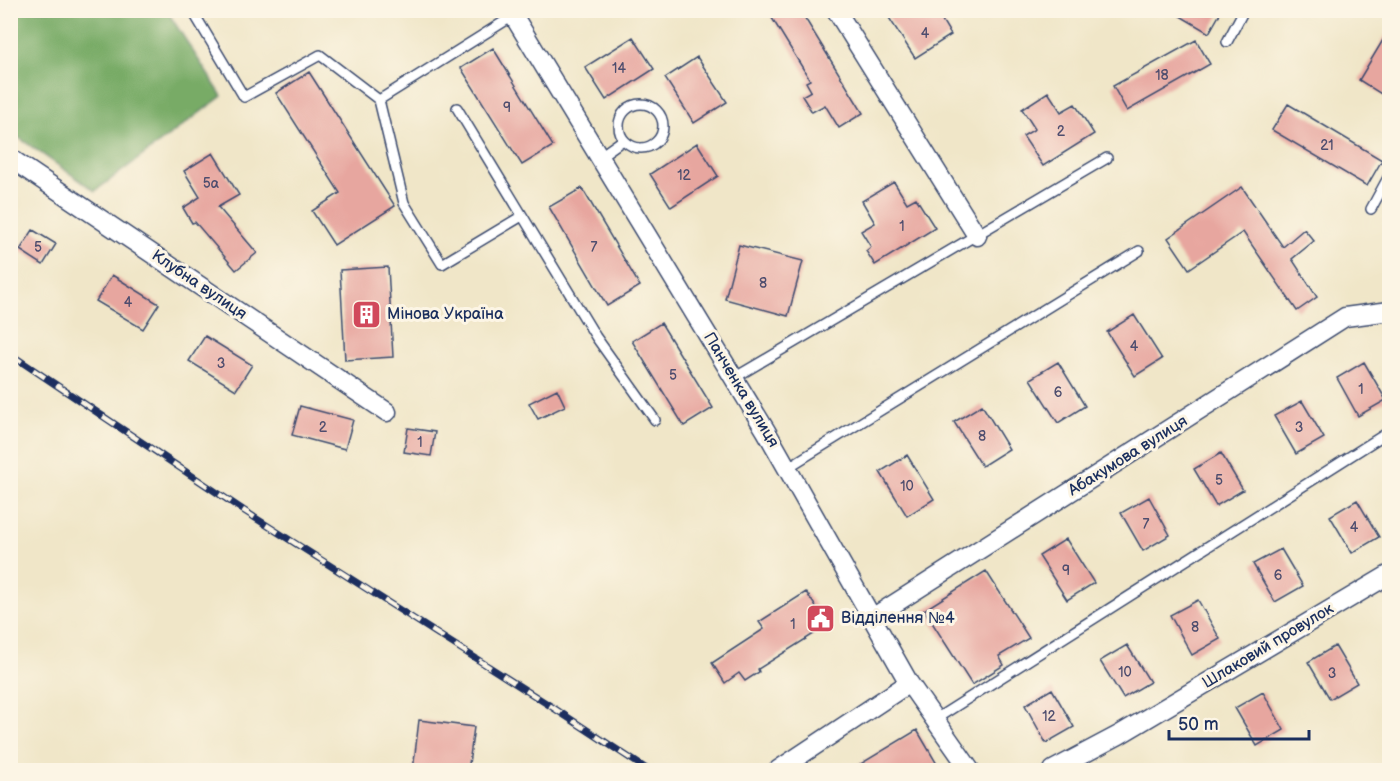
<svg xmlns="http://www.w3.org/2000/svg" width="1400" height="781" font-family="'Balsamiq Sans',sans-serif">
  <style>
    .forest { fill: #78ab66; stroke: #4a6d62; stroke-width: 1.5 }
    .building { fill: #e7a69f }
    .lines { fill: none; stroke-linecap: round; stroke-linejoin: round }
    .lane-casing { stroke: #3b4a6e; stroke-width: 12 }
    .street-casing { stroke: #3b4a6e; stroke-width: 21 }
    .lane { stroke: #fff; stroke-width: 9 }
    .street { stroke: #fff; stroke-width: 18 }
    .rail-casing { stroke: #1b2f5e; stroke-width: 7 }
    .rail { stroke: #fcf5e5; stroke-width: 4.5; stroke-dasharray: 14; stroke-linecap: butt }
    .labels { text-anchor: middle; dominant-baseline: central; stroke-width: 6; stroke-linejoin: round; paint-order: stroke }
    .number-label { font-size: 14px; fill: #4e4d6e }
    .street-label { font-size: 16px; fill: #1b2f5e; stroke: #fcf5e5 }
    .poi-label { font-size: 16px; fill: #1b2f5e; stroke: #fcf5e5; text-anchor: start }
  </style>
  <rect width="100%" height="100%" fill="#fcf5e5"/>
  <filter id="ink" filterUnits="userSpaceOnUse"><feTurbulence type="fractalNoise" baseFrequency=".0167" numOctaves="2"/><feDisplacementMap in="SourceGraphic" scale="12" xChannelSelector="R" yChannelSelector="G"/><feConvolveMatrix kernelMatrix="1 2 1 2 8 2 1 2 1" color-interpolation-filters="sRGB"/></filter>
  <filter id="wash" filterUnits="userSpaceOnUse"><feTurbulence type="fractalNoise" baseFrequency=".008" numOctaves="4" result="noise"/><feDisplacementMap in="SourceGraphic" scale="24" xChannelSelector="R" yChannelSelector="G"/><feGaussianBlur stdDeviation="1.35" result="paint"/><feColorMatrix in="noise" values="0 0 0 0 0 0 0 0 0 0 0 0 0 0 0 0 0 1.4 0 .05"/><feComposite in="paint" operator="in"/></filter>
  <g filter="url(#wash)">
    <rect width="100%" height="100%" fill="#f0e6c8"/>
    <path class="forest" d="M11,10l156,1 55,85 -127,95 -84,-59z"/>
    <g id="blocks">
      <path class="building" d="M767,10h33l63,103 -24,15 -14,-23 -13,7 -10,-16 9,-5 -5,-9 4,-2z
        M884,10h52l15,25 -36,23z
        M1170,10h52l-13,23z
        M1389,30v69l-30,-19z
        M633,37l21,32 -48,31 -21,-33z
        M1196,40l14,24 -83,47 -14,-25z
        M493,48l60,98 -31,19 -61,-97z
        M697,57l30,45 -33,21 -29,-45z
        M309,72l86,134 -61,39 -22,-34 28,-18 -64,-100z
        M1048,92l13,20 14,-8 19,30 -51,32 -20,-30 12,-7 -13,-20z
        M1288,104l94,56 -15,26 -95,-56z
        M697,143l21,33 -47,31 -21,-33z
        M213,153l26,42 -21,12 39,46 -21,17 -41,-48 -3,1 -9,-15 17,-11 -16,-26z
        M894,182l13,21 9,-5 19,30 -60,37 -9,-14 5,-4 -10,-16 14,-8 -13,-22z
        M1242,187l41,60 21,-18 10,12 -22,18 25,38 -20,14 -54,-79 -54,37 -21,-31z
        M582,188l58,98 -33,20 -58,-99z
        M33,230l23,14 -13,21 -23,-15z
        M739,245l64,16 -15,55 -63,-17z
        M388,267l5,90 -48,3 -5,-90z
        M112,275l47,29 -16,25 -47,-28z
        M1134,315l28,44 -27,17 -28,-44z
        M661,323l52,85 -29,18 -52,-85z
        M205,336l47,29 -16,25 -47,-29z
        M1058,362l27,44 -27,17 -28,-44z
        M1364,362l22,38 -28,16 -21,-38z
        M557,389l8,17 -27,13 -9,-16z
        M1302,401l22,37 -28,16 -22,-38z
        M982,405l27,44 -27,17 -28,-44z
        M300,406l53,14 -8,29 -53,-14z
        M408,428l27,4 -4,24 -27,-4z
        M1221,453l22,37 -27,16 -22,-37z
        M907,455l27,44 -27,17 -27,-44z
        M1149,497l21,38 -27,16 -22,-38z
        M1357,500l22,37 -27,16 -22,-37z
        M1066,539l28,44 -27,17 -28,-44z
        M1281,549l22,37 -28,16 -22,-38z
        M986,571l43,67 -30,18 5,9 -32,20 -48,-75z
        M806,592l22,33 -70,44 1,3 -14,9 -6,-8 -14,10 -13,-20 52,-34 -5,-7z
        M1198,600l22,39 -28,16 -22,-40z
        M1127,645l23,37 -27,16 -23,-37z
        M1335,646l22,37 -27,16 -22,-37z
        M1052,689l22,38 -28,16 -21,-38z
        M1263,692l21,38 -27,16 -22,-38z
        M419,720l55,7 -6,44h-55z
        M917,730l24,41h-92z"/>
    </g>
  </g>
  <g filter="url(#ink)">
    <use href="#blocks" fill-opacity="0" stroke="#3b4a6e" stroke-width="1.5"/>
    <g class="lines">
      <defs>
        <path id="lane" d="M192,10l52,87 76,-42 59,45 25,103 38,61 80,-48
          M1227,42l17,-32
          M379,100l134,-84
          M619 126a22 22 0 1 1 44 0a22 22 0 1 1-44 0Z
          M457,108l139,229 59,83
          M599,157l24,-17
          M1371,209l19,-35
          M734,378l373,-220
          M787,468l352,-217
          M934,720l456,-289"/>
        <path id="street" d="M510,10l256,421 143,252 61,87
          M836,10l141,226
          M10,158l377,254
          M872,618l473,-301 45,-6
          M778,770l131,-87
          M1053,770l66,-35 271,-161"/>
      </defs>
      <use href="#lane" class="lane-casing"/>
      <use href="#street" class="street-casing"/>
      <use href="#lane" class="lane"/>
      <use href="#street" class="street"/>
      <defs>
        <path id="rail" d="M10,354l233,156 306,195 99,65"/>
      </defs>
      <use href="#rail" class="rail-casing"/>
      <use href="#rail" class="rail"/>
    </g>
  </g>
  <defs>
    <symbol id="building-square" viewBox="-11 -11 22 22"><rect x="-9" y="-9" width="18" height="18" rx="4" fill="#d1495b" stroke="#fcf5e5"/><path d="M-4-6H4V6H1V3H-1V6H-4ZM-2.5-4.3h1.7v1.8h-1.7ZM.8-4.3h1.7v1.8H.8ZM-2.5-1h1.7V.8h-1.7ZM.8-1h1.7V.8H.8Z" fill="#fff"/></symbol>
    <symbol id="civic-square" viewBox="-11 -11 22 22"><rect x="-9" y="-9" width="18" height="18" rx="4" fill="#d1495b" stroke="#fcf5e5"/><path d="M-.6-6.5H3V-4.5H.6V-3L4-1V1h2V6H-6V1h2V-1L-.6-3ZM-1.2 2.5V6h2.4V2.5Z" fill="#fff"/></symbol>
  </defs>
  <g fill-rule="evenodd">
    <use href="#building-square" x="350" y="298" width="33" height="33"/>
    <use href="#civic-square" x="804" y="602" width="33" height="33"/>
  </g>
  <g class="labels">
    <g class="number-label">
      <text x="925" y="33">4</text>
      <text x="619" y="68">14</text>
      <text x="1162" y="75">18</text>
      <text x="507" y="107">9</text>
      <text x="1061" y="131">2</text>
      <text x="1327" y="145">21</text>
      <text x="684" y="175">12</text>
      <text x="211" y="183">5а</text>
      <text x="902" y="226">1</text>
      <text x="38" y="247">5</text>
      <text x="594" y="247">7</text>
      <text x="763" y="283">8</text>
      <text x="128" y="302">4</text>
      <text x="1134" y="346">4</text>
      <text x="221" y="363">3</text>
      <text x="673" y="375">5</text>
      <text x="1361" y="389">1</text>
      <text x="1058" y="392">6</text>
      <text x="323" y="427">2</text>
      <text x="1299" y="427">3</text>
      <text x="982" y="436">8</text>
      <text x="420" y="442">1</text>
      <text x="1219" y="480">5</text>
      <text x="907" y="486">10</text>
      <text x="1146" y="524">7</text>
      <text x="1354" y="527">4</text>
      <text x="1066" y="570">9</text>
      <text x="1278" y="575">6</text>
      <text x="793" y="624">1</text>
      <text x="1195" y="627">8</text>
      <text x="1125" y="672">10</text>
      <text x="1332" y="673">3</text>
      <text x="1049" y="716">12</text>
    </g>
    <g class="street-label">
      <text transform="translate(199 285) rotate(34)">Клубна вулиця</text>
      <text transform="translate(741 390) rotate(59)">Панченка вулиця</text>
      <text transform="translate(1128 456) rotate(-32)">Абакумова вулиця</text>
      <text transform="translate(1268 646) rotate(-31)">Шлаковий провулок</text>
    </g>
    <g class="poi-label">
      <text x="387" y="314">Мінова Україна</text>
      <text x="841" y="618">Відділення №4</text>
    </g>
  </g>
  <rect width="1400" height="781" fill="none" stroke="#fcf5e5" stroke-width="36"/>
  <path d="M1169 730v9h140v-9" fill="none" stroke="#1b2f5e" stroke-width="3"/>
  <text x="1178" y="730" font-size="18" fill="#1b2f5e" stroke="#fcf5e5" stroke-width="4.5" paint-order="stroke">50 m</text>
</svg>
